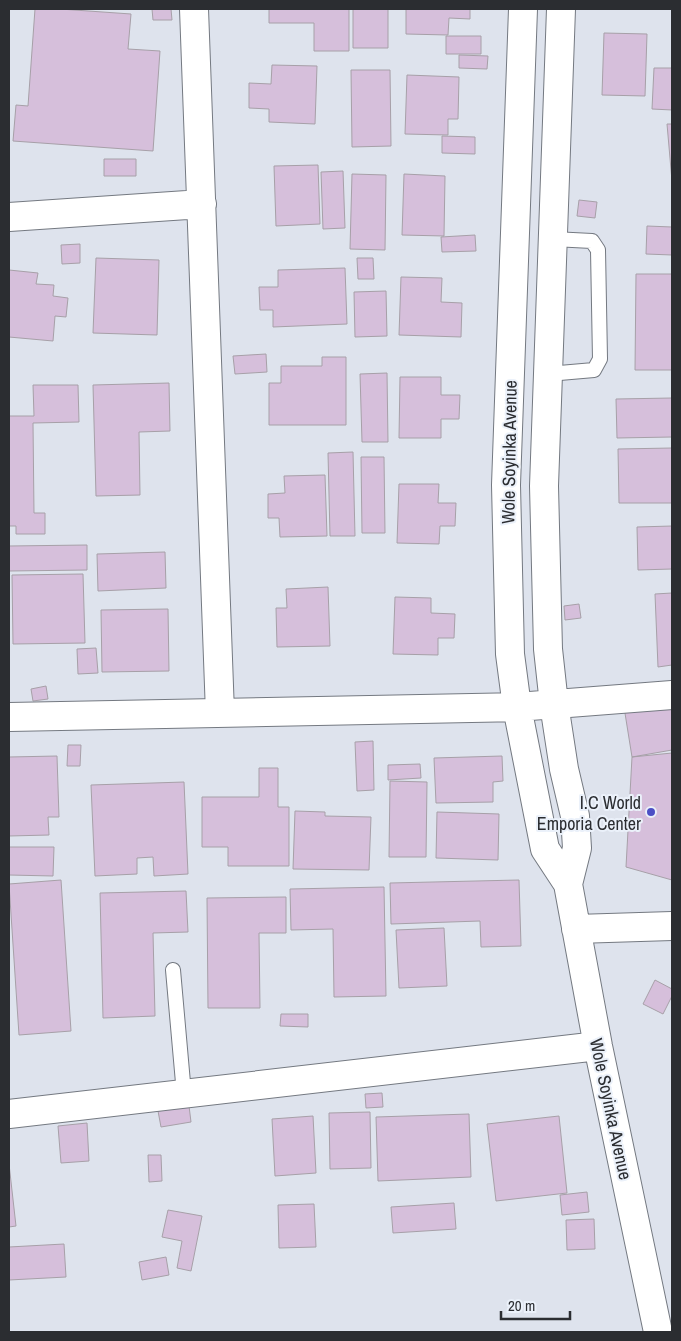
<svg xmlns="http://www.w3.org/2000/svg" width="681" height="1341" font-family="'Archivo Narrow',sans-serif">
  <style>
    .building { fill: #d6bfdb; stroke: #a7a0a8 }
    .lines { fill: none; stroke-linecap: round; stroke-linejoin: round }
    .service-casing { stroke: #747981; stroke-width: 16 }
    .minor-casing { stroke: #747981; stroke-width: 30 }
    .service { stroke: #fff; stroke-width: 14 }
    .minor { stroke: #fff; stroke-width: 28 }
    .poi-dot { fill: #4c4fc5; stroke: #ebf1fa; stroke-width: 2 }
    .labels { text-anchor: middle; dominant-baseline: central; stroke-width: 4; stroke-linejoin: round; paint-order: stroke }
    .street-label { font-size: 18px; fill: #2b2d31; stroke: #ebf1fa }
    .poi-label { font-size: 18px; fill: #2b2d31; stroke: #ebf1fa; text-anchor: end }
  </style>
  <rect width="100%" height="100%" fill="#dee3ed"/>
  <path class="building" d="M35,9h25l71,5 -3,35 32,2 -7,100 -140,-10 3,-36 12,1z
    M152,9h19l1,11h-19z
    M269,9h80v42h-35v-28h-45z
    M353,9h35v39h-35z
    M406,9h64v10l-21,-1 -1,17 -42,-1z
    M604,33l43,1 -2,62 -43,-1z
    M446,36h35v18h-35z
    M459,55l29,1 -1,13 -28,-1z
    M272,65l45,1 -2,58 -46,-2v-13l-20,-1v-25l22,1z
    M654,68h18v42l-20,-1z
    M351,70h39l1,76 -39,1z
    M407,75l52,2 -1,42h-10v16l-43,-1z
    M667,124h5v57z
    M442,136l33,1v17l-33,-1z
    M104,159h32v17h-32z
    M318,165l2,59 -44,2 -2,-60z
    M343,171l2,57 -22,1 -2,-57z
    M352,174l34,1 -1,75 -35,-1z
    M404,174l41,2 -1,60 -42,-1z
    M579,200l18,2 -2,16 -18,-2z
    M647,226l25,1v28l-26,-1z
    M475,235l1,16 -34,1 -1,-15z
    M80,244v19l-18,1 -1,-19z
    M96,258l63,2 -2,75 -64,-2z
    M357,258h16l1,21h-16z
    M345,268l2,56 -74,3v-17h-13l-1,-23h19v-17z
    M9,270l29,3 -2,11 18,1 -1,11 15,2 -2,19 -11,-1 -2,25 -44,-4z
    M636,274h36v96h-37z
    M401,277l41,1 -1,24 21,1 -1,34 -62,-2z
    M386,291l1,45 -32,1 -1,-45z
    M266,354l1,18 -32,2 -2,-18z
    M322,357h24v68h-77v-42h12v-17h41z
    M387,373l1,69h-26l-2,-68z
    M400,377h41v18h19l-1,24h-18v19h-42z
    M169,383l1,48 -31,1 1,63 -44,1 -3,-111z
    M33,385h45l1,37 -46,1 1,90h11v21h-29v-8h-7v-110h25z
    M672,398v39l-55,1 -1,-39z
    M672,448v55h-53l-1,-54z
    M353,452l2,84h-25l-2,-83z
    M361,457h23l1,76h-23z
    M325,475l2,61 -47,1 -1,-19h-11v-24l17,-1 -1,-17z
    M399,484h40l-1,19h18l-1,23h-15l-1,18 -42,-1z
    M672,526v43l-34,1 -1,-43z
    M87,545v25l-78,1v-25z
    M165,552l1,36 -68,3 -1,-37z
    M83,574l2,69 -72,1 -1,-69z
    M328,587l2,59 -53,1 -1,-39h11l-1,-19z
    M672,593v72l-14,2 -3,-73z
    M395,597l36,1v15l24,1 -1,24h-16v17l-45,-1z
    M579,604l2,14 -16,2 -1,-14z
    M168,609l1,62 -67,1 -1,-62z
    M96,648l2,25 -20,1 -1,-25z
    M46,686l2,13 -15,2 -2,-12z
    M672,699v51l-40,7 -8,-50z
    M373,741l1,49 -17,1 -2,-49z
    M68,745h13l-1,21h-13z
    M672,753v127l-46,-13 6,-110z
    M57,756l2,61h-11l1,18 -40,1v-79z
    M502,756l1,25 -10,1v20l-57,1 -2,-45z
    M420,764l1,14 -33,2v-15z
    M259,768h19v39h11v59h-61v-19h-26v-50h57z
    M390,781l37,1 -1,75h-37z
    M184,782l4,92 -34,2 -1,-19 -16,1v16l-42,2 -4,-91z
    M295,811l30,1v4l46,1 -2,53 -76,-1z
    M437,812l62,2 -1,46 -62,-2z
    M9,847h45l-1,29 -44,-1z
    M61,880l10,151 -52,4 -10,-151z
    M519,880l2,66 -40,1 -1,-26 -89,3 -1,-41z
    M384,887l2,109 -52,1 -1,-68 -42,1 -1,-41z
    M186,891l2,41 -35,1 2,83 -52,2 -3,-125z
    M286,897v36h-27l1,75h-52l-1,-110z
    M444,928l3,58 -48,2 -3,-58z
    M655,980l17,9v7l-9,18 -20,-10z
    M281,1014h27v13l-28,-1z
    M382,1093l1,14 -17,1 -1,-14z
    M189,1106l2,16 -30,5 -3,-16z
    M370,1112l1,56 -41,1 -1,-56z
    M469,1114l2,63 -93,4 -2,-64z
    M313,1116l3,57 -41,3 -3,-57z
    M559,1116l8,77 -71,8 -9,-77z
    M87,1123l2,38 -28,2 -3,-37z
    M148,1155h13l1,26 -13,1z
    M9,1164l7,62 -7,1z
    M587,1192l2,20 -27,3 -2,-20z
    M454,1203l2,26 -63,4 -2,-26z
    M314,1204l2,43 -37,1 -1,-43z
    M168,1210l34,6 -11,55 -14,-3 5,-27 -20,-4z
    M594,1219l1,30 -28,1 -1,-30z
    M64,1244l2,33 -57,3v-33z
    M166,1257l3,18 -27,5 -3,-18z"/>
  <g class="lines">
    <defs>
      <path id="service" d="M548,374l46,-4 6,-11 -2,-109 -6,-9 -39,-2
        M173,970l11,124"/>
      <path id="minor" d="M194,9l26,704
        M523,9l-17,476 4,169 7,53 28,142 23,35 30,162 60,286
        M561,9l-17,477 4,163 6,55 10,65 11,47 2,32 -9,36
        M9,217l193,-13
        M9,717l508,-10 155,-12
        M576,929l96,-3
        M9,1114l589,-68"/>
    </defs>
    <use href="#service" class="service-casing"/>
    <use href="#minor" class="minor-casing"/>
    <use href="#service" class="service"/>
    <use href="#minor" class="minor"/>
  </g>
  <circle class="poi-dot" cx="651" cy="812" r="5"/>
  <g class="labels">
    <g class="street-label">
      <text transform="translate(509 452) rotate(-89)">Wole Soyinka Avenue</text>
      <text transform="translate(611 1109) rotate(78)">Wole Soyinka Avenue</text>
    </g>
    <g class="poi-label">
      <text x="641" y="802">I.C World<tspan x="641" dy="21">Emporia Center</tspan></text>
    </g>
  </g>
  <rect width="681" height="1341" fill="none" stroke="#2b2d31" stroke-width="20"/>
  <path d="M501 1311v8h69v-8" fill="none" stroke="#2b2d31" stroke-width="2.5"/>
  <text x="508" y="1311" font-size="15" fill="#2b2d31" stroke="#ebf1fa" stroke-width="4" paint-order="stroke">20 m</text>
</svg>
